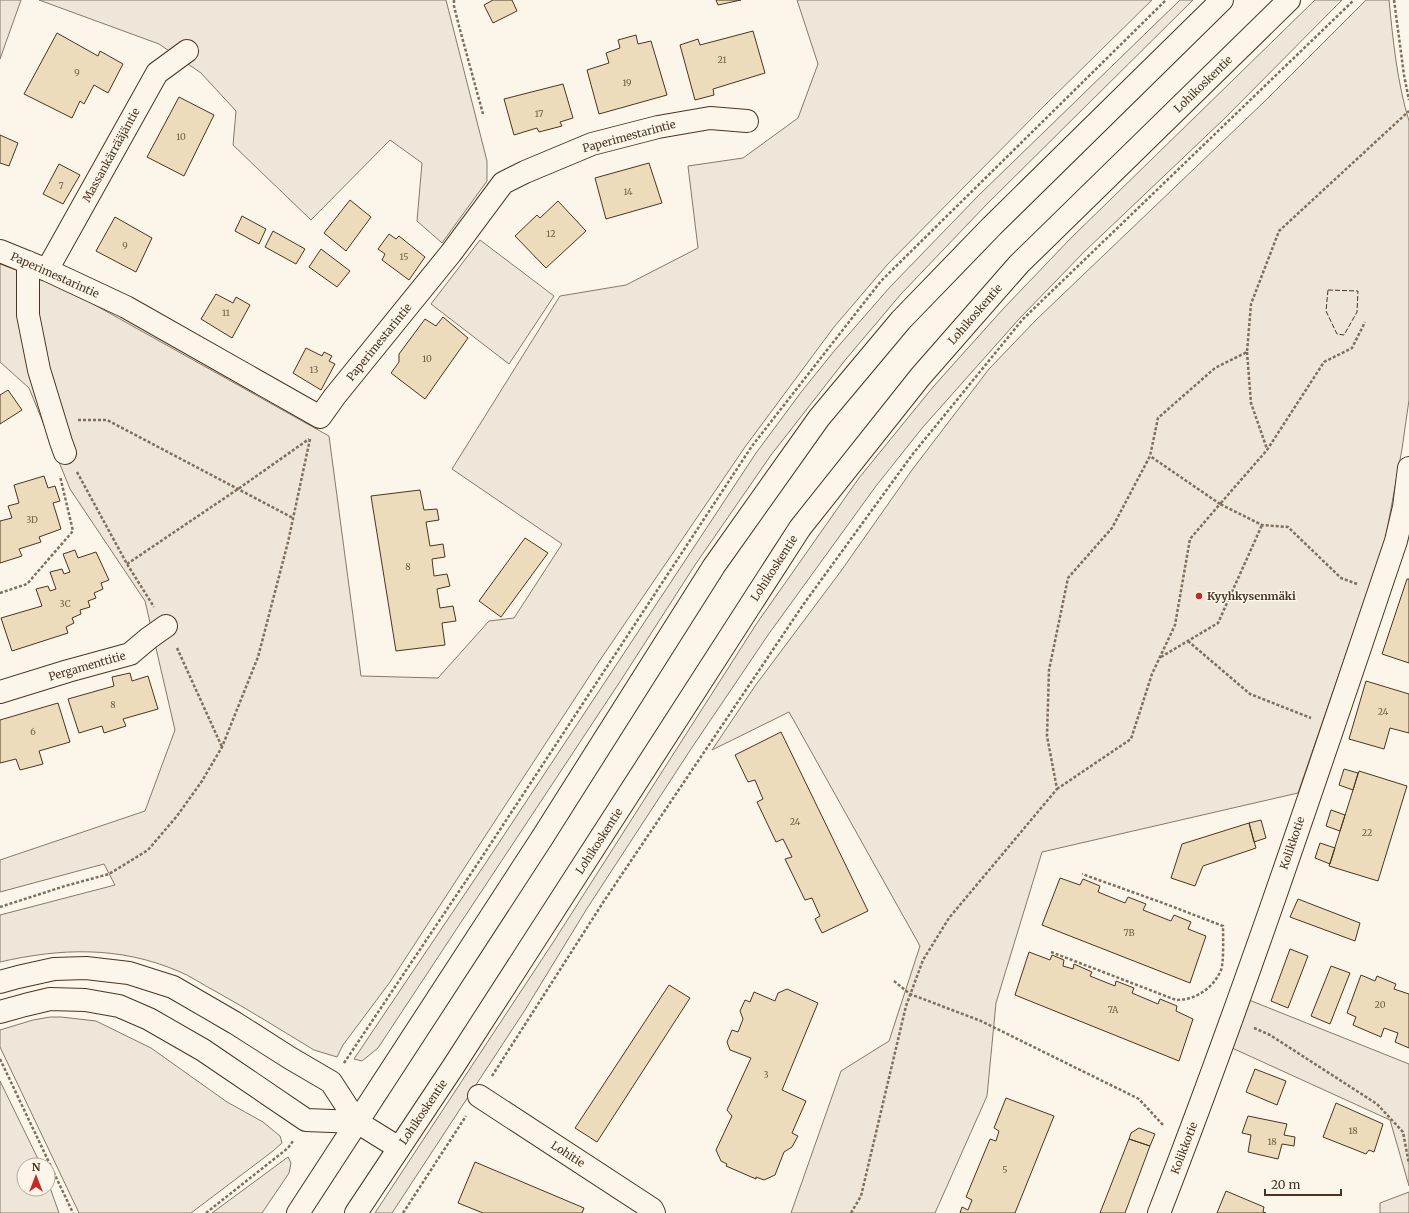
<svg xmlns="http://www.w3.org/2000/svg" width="1409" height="1213" font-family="Merriweather,serif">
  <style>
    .green { fill: #ede6d9; stroke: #887966 }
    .building { fill: #ecdcbc; stroke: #4a3520 }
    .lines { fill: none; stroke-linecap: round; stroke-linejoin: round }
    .street-casing { stroke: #4a3520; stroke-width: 24 }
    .primary-casing { stroke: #4a3520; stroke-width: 24 }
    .highway-casing { stroke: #4a3520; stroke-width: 24 }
    .path { stroke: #7f6f5c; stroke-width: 2.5; stroke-dasharray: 3 2; stroke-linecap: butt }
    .street { stroke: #fbf6e9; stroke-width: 22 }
    .primary { stroke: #fbf6e9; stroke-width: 22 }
    .highway { stroke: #fbf6e9; stroke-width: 22 }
    .fence { stroke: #4a3520; stroke-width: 1; stroke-dasharray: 5 2; stroke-linecap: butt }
    .poi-dot { fill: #c62828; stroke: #fbf6e9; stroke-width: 1.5 }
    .labels { text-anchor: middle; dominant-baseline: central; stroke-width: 3; stroke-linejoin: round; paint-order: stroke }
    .number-label { font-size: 9px; fill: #725f47 }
    .street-label { font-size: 11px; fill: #4a3520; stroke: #fbf6e9 }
    .poi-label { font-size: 11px; font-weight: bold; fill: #4a3520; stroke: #fbf6e9; text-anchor: start }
  </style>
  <rect width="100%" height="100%" fill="#fbf6e9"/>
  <path class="green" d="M0,0h21l-21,59z
    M39,0h407l41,161v20l-45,62 -25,-22 5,-58 -32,-23 -79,80 -78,-75 3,-34 -35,-38 -42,-29z
    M797,0h355l-106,104 -159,161 -53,62 -89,120 -147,216 -208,319 -47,63 -6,12 -23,-7c-33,-20 -65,-40 -99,-59 -12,-6 -24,-15 -37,-20 -59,-25 -117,-23 -178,-9v-47l115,-30 -11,-21 -104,28v-32l145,-49 30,-81 -30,-129 -75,-112 -41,-101 -29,-26v-98l61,22 268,150 32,240 77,2 51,-57 25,-3 48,-74 -110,-75 108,-173 66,-11 72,-37 -10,-82 55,-8 55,-40 20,-54z
    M1180,0h13l-206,204 -86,90 -55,65 -75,96 -76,110 -72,112 -245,371 -16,13 -8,-2 131,-195 271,-411 46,-62 33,-41 55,-63 89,-92z
    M1315,0h27l-117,118 -141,134 -65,67 -96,108 -47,59 -108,149 -77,114 -105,161 -61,100 -133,203h-17l179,-272 203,-318 102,-145 74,-91 70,-78 68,-71z
    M1366,0h23c4,40 8,82 20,121v279l-7,49 -17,92 -87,252 -256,59 -46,151 -9,93 -52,117h-144l50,-142 48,-30 31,-95 -131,-234 -77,38 43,-64 86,-115 71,-101 77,-101 48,-50 228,-218z
    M480,240l74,56 -45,68 -78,-60z
    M1249,1000l160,64v122l-19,-66 -158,-72z
    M50,1017h11l35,4 55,27 76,54 36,20 17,14 2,7 -9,8 -82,62h-112l-79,-166v-17l33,-10z
    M0,1081l41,84h-17v24h24v-7l11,31h-59z
    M288,1157l3,6 -2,10 -27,40h-50z
    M1409,1192v21h-29v-10z"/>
  <path class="building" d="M493,0h19l5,11 -24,12 -9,-18z
    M716,0h25l-23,5z
    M753,31l12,42 -52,16 1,6 -19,5 -15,-55 18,-6 2,6z
    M57,33l41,23 2,-5 23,13 -15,29 -14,-8 -10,19 -4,-3 -8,17 -48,-24z
    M636,35l2,9 13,-3 16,54 -68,19 -12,-44 22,-7 -3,-10 14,-5 -2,-8z
    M563,84l10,34 -13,4 2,4 -23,6 -2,-4 -23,7 -10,-36z
    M179,97l35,18 -30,61 -37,-19z
    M0,135l18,8 -9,23 -9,-3z
    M649,163l13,40 -56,16 -11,-41z
    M59,164l21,11 -17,29 -20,-10z
    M350,200l21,17 -25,34 -22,-18z
    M558,201l28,30 -40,37 -31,-32 22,-21 3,3z
    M242,216l24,13 -7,15 -24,-13z
    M115,217l37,21 -16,34 -40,-21z
    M273,231l32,18 -9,15 -31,-17z
    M389,234l7,5 3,-3 26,21 -16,23 -27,-20 3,-6 -7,-5z
    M321,249l29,22 -13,16 -28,-20z
    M216,294l17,9 3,-6 14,8 -18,33 -31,-19z
    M443,317l25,21 -43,61 -34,-26 8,-11v-8l26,-35 11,7z
    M306,348l16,8 2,-4 8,4 -3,5 6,3 -14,26 -28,-17z
    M8,390l14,20 -22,14v-29z
    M44,476l4,12 7,-2 5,15 -7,2 8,26 -22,8 2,5 -22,7 3,7 -22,7v-42l12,-3 -4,-12 11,-3 -5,-18z
    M420,490l4,20 13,-1 2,11 -13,2 4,24 13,-2 2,13 -13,2 2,17 13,-2 3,12 -13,3 3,19 13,-2 3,15 -14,2 3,22 -49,6 -25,-155z
    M525,538l23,15 -47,64 -22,-16z
    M75,550l3,8 18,-6 13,28 -8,3 2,6 -9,4 2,5 -8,3 2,6 -10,3 1,4 -9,4 2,5 -8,4 2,6 -56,18 -11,-33 41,-12 -6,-17 12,-3 2,5 6,-2 -6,-17 12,-3 2,5 6,-2 -7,-18z
    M1407,579h2v84l-27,-9z
    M130,673l2,8 16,-5 10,33 -35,10 3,7 -22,7 -2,-7 -23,7 -11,-34 46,-13 -2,-9z
    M1366,681l43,13v39l-19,-5 -6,21 -35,-10z
    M58,703l12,39 -31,9 4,13 -23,6 -4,-11 -16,4v-43z
    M781,732l87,179 -46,22 -7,-14 5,-3 -8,-18 -7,2 -20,-41 7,-2 -9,-18 -7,3 -19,-40 6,-3 -8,-19 -7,2 -13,-27z
    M1344,769l14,4 -5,17 -14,-5z
    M1359,771l48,15 -29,95 -49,-15z
    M1331,810l14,5 -5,16 -14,-5z
    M1261,820l5,18 -12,4 -5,-19z
    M1249,823l7,25 -53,18 -8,20 -24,-8 11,-34z
    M1320,843l15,5 -5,16 -15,-6z
    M1060,878l20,7 3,-6 17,7 -2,6 27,11 3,-6 18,7 -3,6 28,11 3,-6 17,7 -3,7 18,7 -16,47 -148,-58z
    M1298,899l62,24 -5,18 -65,-24z
    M1290,949l18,7 -20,52 -17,-7z
    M1029,952l21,8 2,-5 12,5 -1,6 10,3 1,-5 18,8 -2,4 25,10 1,-5 18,7 -2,5 26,11 2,-5 17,7 -1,5 17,8 -14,42 -164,-66z
    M1331,966l19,7 -20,51 -19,-8z
    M1361,975l14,6 2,-5 19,8 -2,5 15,5v54l-14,-6 3,-9 -14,-5 -3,9 -28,-12 3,-8 -9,-4z
    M669,985l21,13 -93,144 -22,-14z
    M787,989l31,14 -36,87 24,11 -14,32 6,3 -6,11 -8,5 -9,23 -11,5 -8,-3v2l-30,-13 1,-2 -6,-3 -5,-11 16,-34 -5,-6 24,-52 -21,-8 -3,-8 5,-12 6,2 5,-13 -3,-8 5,-11 5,2 4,-10 21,9 3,-8z
    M1255,1069l31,12 -9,24 -31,-13z
    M1006,1098l48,18 -39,97h-55l2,-6 6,3 4,-10 -6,-3 24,-58 6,2 3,-10 -5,-3z
    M1336,1103l47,21 -9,28 -5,-2 -3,4 -43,-17z
    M1248,1116l39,8 -3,11 11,2 -1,9 -12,-2 -4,15 -30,-7 3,-17 -9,-2z
    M1139,1128l16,6 -5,12 -21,-7 2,-6z
    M1129,1139l21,7 -25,67h-25z
    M475,1162l109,46 -2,5h-99l-25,-10z
    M1226,1191l38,16 -1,5 3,1h-49z"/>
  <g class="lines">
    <defs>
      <path id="street" d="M0,251l47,19 79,37 194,110 15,-21 116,-143 52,-70 22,-11 67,-28 66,-17 52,-9 37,3
        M28,262v53l11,55 22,72 4,11
        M47,270l110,-197 30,-22
        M0,692l68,-21 62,-17 19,-16 17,-12
        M479,1096l173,113 2,4
        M1159,1213c86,-221 161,-447 237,-672l8,-34 5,-39"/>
      <path id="primary" d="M298,1213l244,-375 172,-272 105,-148 82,-98 91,-94 230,-226
        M356,1213l97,-146 347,-539 120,-151 99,-113 270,-264"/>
      <path id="highway" d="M0,982l18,-5 36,-8 32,-1 43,5 44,14 62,36 55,35 41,24 26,40 42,26
        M0,1012l25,-7 25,-6 35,1 34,6 30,13 54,31 103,70 51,2"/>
    </defs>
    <use href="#street" class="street-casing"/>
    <use href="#primary" class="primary-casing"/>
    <use href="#highway" class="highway-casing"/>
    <path class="path" d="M454,0v6l5,20 24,88
      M1394,0l10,75 5,25
      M1247,352l4,51 16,46
      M78,420h29l186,98
      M77,472l50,92 27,43
      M127,564l111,-75 71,-50
      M1357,584l-16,-6 -53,-51 -26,-2 -42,-21 47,-54 57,-88 28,-14 13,-26
      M0,593l27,-9 46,-53 -13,-55
      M1188,641l62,53 61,24
      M177,648l45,99
      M1161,657l57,-34 44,-98
      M1057,789l74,-50 21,-65 23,-49 15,-86 30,-35 -70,-48
      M0,907l65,-21 44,-12 39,-24 29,-34 25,-35 20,-34 36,-90 30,-115 22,-103
      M1051,952l125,48c19,0 37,-11 45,-30 3,-8 2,-34 2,-44l-60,-23 -81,-29
      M894,981l16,13 71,27 158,78 24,26
      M1254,1028l16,7 107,69 26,28 6,32
      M0,1059l73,154
      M344,1063l138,-206 270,-411 129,-165 285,-281
      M492,1076l112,-175 199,-296 109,-150 111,-136 331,-319
      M206,1213l82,-65 5,-7
      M403,1213l63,-97
      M851,1213l10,-17 45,-190 17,-46 26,-42 108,-129 -10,-53 2,-66 19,-92 44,-50 38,-72 8,-38 57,-50 32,-16 4,-48 28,-73 130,-120"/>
    <use href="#street" class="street"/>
    <use href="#primary" class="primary"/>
    <use href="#highway" class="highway"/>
    <path class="fence" d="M1328,290l30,1 -1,21 -13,23 -7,-1 -11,-23z"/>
  </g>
  <circle class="poi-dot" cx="1199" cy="596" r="4"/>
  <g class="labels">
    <g class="number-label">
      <text x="722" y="59">21</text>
      <text x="77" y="72">9</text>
      <text x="627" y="82">19</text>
      <text x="539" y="113">17</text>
      <text x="181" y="136">10</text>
      <text x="61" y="185">7</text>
      <text x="628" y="191">14</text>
      <text x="551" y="233">12</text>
      <text x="125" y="245">9</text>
      <text x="404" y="256">15</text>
      <text x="226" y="312">11</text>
      <text x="427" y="358">10</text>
      <text x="314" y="369">13</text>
      <text x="32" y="519">3D</text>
      <text x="408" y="566">8</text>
      <text x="65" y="603">3C</text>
      <text x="113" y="704">8</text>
      <text x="1383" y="711">24</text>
      <text x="33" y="731">6</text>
      <text x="795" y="821">24</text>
      <text x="1367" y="832">22</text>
      <text x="1129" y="932">7B</text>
      <text x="1380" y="1004">20</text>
      <text x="1113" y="1009">7A</text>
      <text x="766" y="1074">3</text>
      <text x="1353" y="1130">18</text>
      <text x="1272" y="1141">18</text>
      <text x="1005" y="1169">5</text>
    </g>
    <g class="street-label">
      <text transform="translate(1203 84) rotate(-44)">Lohikoskentie</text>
      <text transform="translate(629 136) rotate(-15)">Paperimestarintie</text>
      <text transform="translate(111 155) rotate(-61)">Massankärrääjäntie</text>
      <text transform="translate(55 275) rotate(24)">Paperimestarintie</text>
      <text transform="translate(975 314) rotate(-49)">Lohikoskentie</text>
      <text transform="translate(379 342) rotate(-51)">Paperimestarintie</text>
      <text transform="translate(774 568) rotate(-57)">Lohikoskentie</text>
      <text transform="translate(87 666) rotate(-16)">Pergamenttitie</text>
      <text transform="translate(599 841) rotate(-57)">Lohikoskentie</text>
      <text transform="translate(1292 843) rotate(-71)">Kolikkotie</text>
      <text transform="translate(423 1112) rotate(-56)">Lohikoskentie</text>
      <text transform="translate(1184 1148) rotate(-69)">Kolikkotie</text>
      <text transform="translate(568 1154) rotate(33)">Lohitie</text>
    </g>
    <g class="poi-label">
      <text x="1207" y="596">Kyyhkysenmäki</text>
    </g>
  </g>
  <g transform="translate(36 1177)"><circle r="19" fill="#fbf6e9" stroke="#b4a999"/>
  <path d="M0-3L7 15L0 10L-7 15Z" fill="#c62828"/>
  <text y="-6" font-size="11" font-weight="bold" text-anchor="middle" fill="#4a3520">N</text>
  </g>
  <path d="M1265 1189v6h76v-6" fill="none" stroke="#4a3520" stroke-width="2"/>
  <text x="1271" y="1189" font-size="12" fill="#4a3520" stroke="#fbf6e9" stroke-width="3" paint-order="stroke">20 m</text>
</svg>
